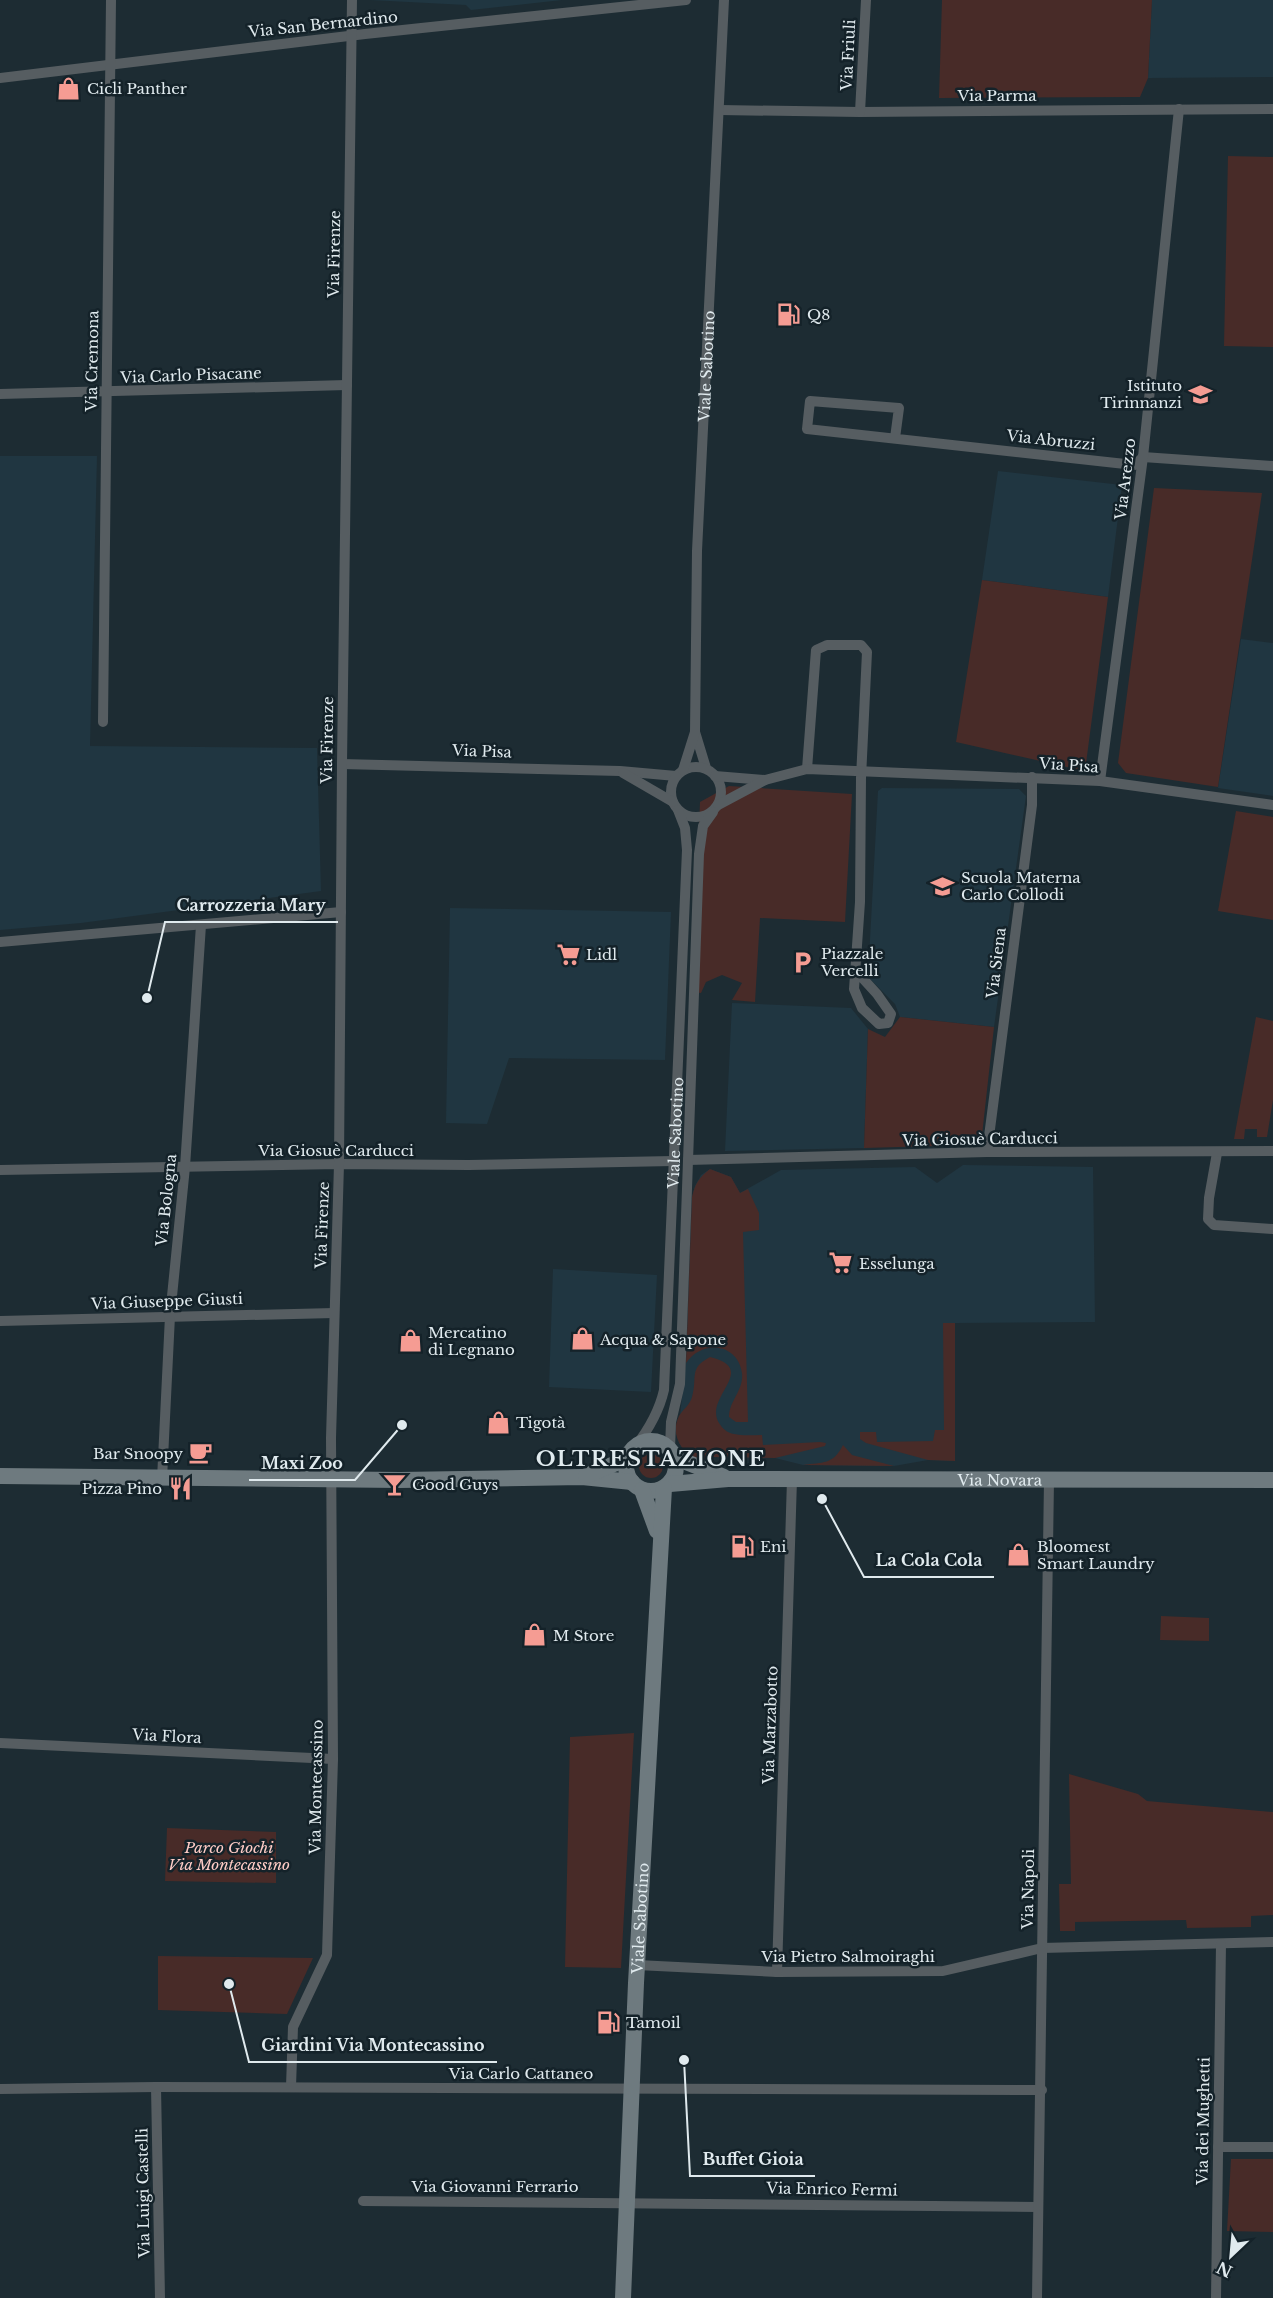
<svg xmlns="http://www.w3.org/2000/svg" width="1273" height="2298" font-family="'Libre Baskerville',serif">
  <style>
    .built { fill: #203641 }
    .green { fill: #482b28 }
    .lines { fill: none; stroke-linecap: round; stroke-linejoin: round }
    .street { stroke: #565d61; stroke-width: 10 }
    .secondary { stroke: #6e7a7f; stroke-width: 16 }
    .labels { text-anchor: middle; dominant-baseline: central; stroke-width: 5; stroke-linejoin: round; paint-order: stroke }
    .street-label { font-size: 15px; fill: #e0eaee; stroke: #142229 }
    .poi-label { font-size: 15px; fill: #e0eaee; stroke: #142229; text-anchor: start }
    .park-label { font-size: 15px; font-style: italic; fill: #ffccc6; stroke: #142229 }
    .district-label { font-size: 21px; font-weight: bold; letter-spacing: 1.5px; fill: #e0eaee; stroke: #142229 }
    .leader { fill: none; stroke: #e0eaee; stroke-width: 2 }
    .callout-dot { fill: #e0eaee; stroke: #142229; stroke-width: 2 }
    .callout-label { font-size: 16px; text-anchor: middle; font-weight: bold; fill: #e0eaee; stroke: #142229; stroke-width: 5; stroke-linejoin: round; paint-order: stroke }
  </style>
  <rect width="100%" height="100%" fill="#1d2c33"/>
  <path class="built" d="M370,0h192l-91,10 -5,-5z
    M1152,0h121v77l-125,1z
    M0,456h97l-7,290 227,2 4,143 -240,32 -81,7z
    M998,471l124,14 -14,112 -126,-17z
    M1241,639l32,4v153l-55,-8z
    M882,788l137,1 7,7 -32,231 -94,-10 -5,-13 -27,-27 10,-186z
    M450,908l221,4 -6,148 -156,-2 -22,66 -41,-1z
    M732,1003l119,5 17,21 -4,119 -139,3z
    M963,1165l130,2 2,155 -140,1v138l-27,-1 -34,6 -91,-1 -28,-7 -64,-1 -16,4 -16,-18 -4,-14 5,-14 6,-53 6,-165 3,-11 6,-11 9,-6 21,8 9,16 41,-23 134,-3 22,16z
    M553,1269l104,6 -6,117 -102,-5z"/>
  <path class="green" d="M942,0h210l-4,78 -8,19 -201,1z
    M1228,156l45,1v190l-49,-1z
    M1154,488l108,5 -44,294 -92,-14 -8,-10z
    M982,580l126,17 -23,174 -129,-29z
    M729,786l123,8 -7,128 -85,-4 -5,84 -23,-2 10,-17 -20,-8 -16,7 -5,11 -9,-1 8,-190z
    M1236,811l37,6v103l-55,-9z
    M900,1017l94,10 -12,108 -12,10 -106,3 4,-119 17,8z
    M1256,1017l17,4v79l-6,37h-10v-8h-12l-1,10h-10z
    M710,1169l21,8 9,16 8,-4 11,24v17l-16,2 5,190h-12l-7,-5c0,-16 15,-27 13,-44 -4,-30 -40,-34 -56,-10l6,-166c3,-13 7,-20 18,-28z
    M943,1323h12v138l-27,-1 -62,-17 -6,-4v-7h16l1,10 56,-1 2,-11h9z
    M710,1357c50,12 -7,40 9,66 3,5 8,10 15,11 8,2 19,1 28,1l1,10 57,-3 6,1 -1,3 -50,12 -64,-1 -16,4c-14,-11 -25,-27 -16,-45 4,-7 11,-11 13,-19 6,-21 -4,-28 18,-40z
    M843,1445l9,10 42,11 -91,-1c20,-3 30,0 40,-20z
    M639 1466a12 12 0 1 1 24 0a12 12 0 1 1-24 0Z
    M1161,1616l48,2v23l-49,-1z
    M634,1733l-13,235 -56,-1 5,-230z
    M1069,1774l69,20 9,7 126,11v103l-22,1v11l-64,1 -1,-8 -111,2v9h-15l-1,-47h12z
    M167,1828l109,4v51l-111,-2z
    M158,1956l155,2 -26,56 -129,-4z
    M1231,2159h42v73l-46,-1z"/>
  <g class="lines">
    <g class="street">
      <path d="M0,78l365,-44 321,-34"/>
      <path d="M720,110l140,2 413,-3"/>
      <path d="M860,112l6,-112"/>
      <path d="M0,394l347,-9"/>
      <path d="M895,438l4,-30 -89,-7 -3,28c103,11 206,22 309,34l19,2 8,-8"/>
      <path d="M1143,457l130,9"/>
      <path d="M103,722l8,-722"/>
      <path d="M695,732l11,36"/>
      <path d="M342,764l278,7 56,5"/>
      <circle cx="696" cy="792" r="25"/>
      <path d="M807,769l9,-119 11,-5h34l6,7 -6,126 -1,124 -6,87 8,19 17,16 9,-1 3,-9 -14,-20 -21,-23"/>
      <path id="s1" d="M683,770l12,-38 2,-181 27,-551"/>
      <path d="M623,773l50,29"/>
      <path d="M715,776l50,4"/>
      <path d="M1100,781l43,-324 36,-348"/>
      <path d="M718,805l47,-25 42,-11 293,12 173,24"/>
      <path d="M0,942l341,-30"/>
      <path d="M987,1152l45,-347v-28"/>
      <path d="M1217,1153l-8,45 -1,21 6,6 59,4"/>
      <path d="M688,1160l299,-8 286,-1"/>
      <path d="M0,1170l339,-6 130,1 204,-4"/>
      <path d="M0,1321l334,-8"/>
      <path id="s2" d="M635,1447c14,-18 24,-35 29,-57l23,-540 -2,-22 -7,-18"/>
      <path d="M670,1449l1,-27 9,-38 19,-530 4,-28 10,-14"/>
      <path d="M162,1479l8,-163 15,-149 16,-242"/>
      <path d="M0,1743l333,16"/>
      <path d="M637,1965l140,7 166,-1 99,-23 231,-6"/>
      <path d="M777,1972l15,-493"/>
      <path d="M156,2087l4,211"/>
      <path d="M291,2087l2,-60 34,-72 6,-196 -2,-321 8,-274 3,-400 10,-764"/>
      <path d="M0,2089l156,-2 886,3"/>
      <path d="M1218,2147h55"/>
      <path d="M363,2201l675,6"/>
      <path d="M1037,2298l12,-818"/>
      <path d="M1216,2298l5,-354"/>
    </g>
    <g class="secondary">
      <circle cx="651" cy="1466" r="25"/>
      <path d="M676,1458l48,19"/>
      <path d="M0,1476l400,4 182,-3 50,5"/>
      <path d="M586,1476l28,-12 15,-10"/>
      <path id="s3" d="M670,1484l58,-5 545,1"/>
      <path d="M642,1490l15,41"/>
      <path id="s4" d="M623,2298l13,-315 28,-495"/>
    </g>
  </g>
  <defs>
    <symbol id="shop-bare" viewBox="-9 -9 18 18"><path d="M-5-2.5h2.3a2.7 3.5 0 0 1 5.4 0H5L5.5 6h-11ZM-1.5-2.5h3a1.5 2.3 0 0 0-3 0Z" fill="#f59c93" stroke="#142229" stroke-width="2.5" paint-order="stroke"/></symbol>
    <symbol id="fuel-bare" viewBox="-9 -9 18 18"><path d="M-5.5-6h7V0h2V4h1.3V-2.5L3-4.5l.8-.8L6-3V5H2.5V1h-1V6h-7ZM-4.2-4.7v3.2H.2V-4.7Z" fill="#f59c93" stroke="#142229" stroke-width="2.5" paint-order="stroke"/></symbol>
    <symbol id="school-bare" viewBox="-9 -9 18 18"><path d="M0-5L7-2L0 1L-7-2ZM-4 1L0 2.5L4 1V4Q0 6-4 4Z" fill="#f59c93" stroke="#142229" stroke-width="2.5" paint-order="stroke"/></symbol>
    <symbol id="supermarket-bare" viewBox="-9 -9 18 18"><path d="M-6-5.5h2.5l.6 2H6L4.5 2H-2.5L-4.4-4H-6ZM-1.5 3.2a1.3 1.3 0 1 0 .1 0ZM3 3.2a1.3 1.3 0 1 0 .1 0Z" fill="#f59c93" stroke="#142229" stroke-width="2.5" paint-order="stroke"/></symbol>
    <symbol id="parking-bare" viewBox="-9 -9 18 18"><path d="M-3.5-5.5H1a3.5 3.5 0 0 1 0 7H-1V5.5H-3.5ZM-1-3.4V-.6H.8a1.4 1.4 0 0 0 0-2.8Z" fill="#f59c93" stroke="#142229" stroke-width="2.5" paint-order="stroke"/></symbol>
    <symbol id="cafe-bare" viewBox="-9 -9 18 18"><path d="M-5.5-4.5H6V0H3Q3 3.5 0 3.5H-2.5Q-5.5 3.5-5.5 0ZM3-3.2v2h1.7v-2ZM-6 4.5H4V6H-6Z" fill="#f59c93" stroke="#142229" stroke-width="2.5" paint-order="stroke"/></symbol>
    <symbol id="bar-bare" viewBox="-9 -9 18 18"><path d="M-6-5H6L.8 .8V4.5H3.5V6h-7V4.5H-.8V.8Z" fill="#f59c93" stroke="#142229" stroke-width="2.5" paint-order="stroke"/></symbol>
    <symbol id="restaurant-bare" viewBox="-9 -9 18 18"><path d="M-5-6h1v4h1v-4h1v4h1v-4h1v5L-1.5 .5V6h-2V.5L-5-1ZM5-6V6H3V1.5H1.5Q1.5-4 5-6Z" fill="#f59c93" stroke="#142229" stroke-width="2.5" paint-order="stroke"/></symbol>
  </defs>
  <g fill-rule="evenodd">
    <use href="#shop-bare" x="52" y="72" width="33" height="33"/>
    <use href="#fuel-bare" x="772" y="298" width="33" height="33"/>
    <use href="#school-bare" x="1184" y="378" width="33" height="33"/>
    <use href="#school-bare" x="926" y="870" width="33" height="33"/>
    <use href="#supermarket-bare" x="552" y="938" width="33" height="33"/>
    <use href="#parking-bare" x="786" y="946" width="33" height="33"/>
    <use href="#supermarket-bare" x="824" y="1246" width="33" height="33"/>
    <use href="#shop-bare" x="566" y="1322" width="33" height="33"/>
    <use href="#shop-bare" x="394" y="1324" width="33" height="33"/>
    <use href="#shop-bare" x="482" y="1406" width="33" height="33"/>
    <use href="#cafe-bare" x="184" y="1436" width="33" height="33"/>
    <use href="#bar-bare" x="378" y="1468" width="33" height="33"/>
    <use href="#restaurant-bare" x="164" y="1472" width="33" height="33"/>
    <use href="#fuel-bare" x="726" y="1530" width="33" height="33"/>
    <use href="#shop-bare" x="1002" y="1538" width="33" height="33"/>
    <use href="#shop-bare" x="518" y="1618" width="33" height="33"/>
    <use href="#fuel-bare" x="592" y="2006" width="33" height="33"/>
  </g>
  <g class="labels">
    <g class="street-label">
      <text transform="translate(323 24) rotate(-6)">Via San Bernardino</text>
      <text transform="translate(848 55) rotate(-87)">Via Friuli</text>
      <text x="997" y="95">Via Parma</text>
      <text transform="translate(334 254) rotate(-89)">Via Firenze</text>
      <text transform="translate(92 361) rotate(-89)">Via Cremona</text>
      <text stroke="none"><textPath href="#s1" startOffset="406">Viale Sabotino</textPath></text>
      <text transform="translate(191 375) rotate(-2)">Via Carlo Pisacane</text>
      <text transform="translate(1051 440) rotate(6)">Via Abruzzi</text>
      <text transform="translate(1125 479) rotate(-83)">Via Arezzo</text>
      <text transform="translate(327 740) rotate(-89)">Via Firenze</text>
      <text transform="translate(482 751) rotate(2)">Via Pisa</text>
      <text transform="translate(1069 765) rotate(4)">Via Pisa</text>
      <text transform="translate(996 963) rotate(-83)">Via Siena</text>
      <text stroke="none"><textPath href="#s2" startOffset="322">Viale Sabotino</textPath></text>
      <text transform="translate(980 1139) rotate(-1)">Via Giosuè Carducci</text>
      <text x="336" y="1150">Via Giosuè Carducci</text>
      <text transform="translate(166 1200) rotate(-84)">Via Bologna</text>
      <text transform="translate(322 1225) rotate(-88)">Via Firenze</text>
      <text transform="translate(167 1301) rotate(-2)">Via Giuseppe Giusti</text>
      <text stroke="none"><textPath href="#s3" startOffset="330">Via Novara</textPath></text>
      <text transform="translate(770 1725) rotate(-88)">Via Marzabotto</text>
      <text transform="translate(167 1736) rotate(3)">Via Flora</text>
      <text transform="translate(316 1787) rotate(-89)">Via Montecassino</text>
      <text transform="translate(1028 1889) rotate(-89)">Via Napoli</text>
      <text stroke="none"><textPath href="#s4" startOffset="380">Viale Sabotino</textPath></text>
      <text x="848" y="1956">Via Pietro Salmoiraghi</text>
      <text x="521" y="2073">Via Carlo Cattaneo</text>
      <text transform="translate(1203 2121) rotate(-89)">Via dei Mughetti</text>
      <text x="495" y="2186">Via Giovanni Ferrario</text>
      <text transform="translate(832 2189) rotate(1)">Via Enrico Fermi</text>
      <text transform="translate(143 2193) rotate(-91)">Via Luigi Castelli</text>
    </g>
    <g class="poi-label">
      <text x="87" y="88">Cicli Panther</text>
      <text x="807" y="314">Q8</text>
      <text x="1182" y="385" text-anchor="end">Istituto<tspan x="1182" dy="17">Tirinnanzi</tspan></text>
      <text x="961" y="877">Scuola Materna<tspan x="961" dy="17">Carlo Collodi</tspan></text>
      <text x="821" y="953">Piazzale<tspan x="821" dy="17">Vercelli</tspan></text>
      <text x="586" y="954">Lidl</text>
      <text x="859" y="1263">Esselunga</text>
      <text x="428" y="1332">Mercatino<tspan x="428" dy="17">di Legnano</tspan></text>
      <text x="600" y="1339">Acqua &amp; Sapone</text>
      <text x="516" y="1422">Tigotà</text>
      <text x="183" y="1453" text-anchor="end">Bar Snoopy</text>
      <text x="412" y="1484">Good Guys</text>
      <text x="162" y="1488" text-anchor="end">Pizza Pino</text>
      <text x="760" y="1546">Eni</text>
      <text x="1037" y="1546">Bloomest<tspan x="1037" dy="17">Smart Laundry</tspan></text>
      <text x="553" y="1635">M Store</text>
      <text x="626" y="2022">Tamoil</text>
    </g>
    <g class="park-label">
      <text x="229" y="1847">Parco Giochi<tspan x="229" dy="17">Via Montecassino</tspan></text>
    </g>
    <g class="district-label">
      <text x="651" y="1459">OLTRESTAZIONE</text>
    </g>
  </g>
  <path class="leader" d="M147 998L165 922H338M402 1425L355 1480H249M822 1499L864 1577H994M229 1984L249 2062H497M684 2060L690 2176H815"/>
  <g class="callout-dot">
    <circle cx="147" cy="998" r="6"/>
    <circle cx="402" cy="1425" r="6"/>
    <circle cx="822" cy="1499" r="6"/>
    <circle cx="229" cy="1984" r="6"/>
    <circle cx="684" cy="2060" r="6"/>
  </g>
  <g class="callout-label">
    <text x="251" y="911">Carrozzeria Mary</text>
    <text x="302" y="1469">Maxi Zoo</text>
    <text x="929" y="1566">La Cola Cola</text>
    <text x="373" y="2051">Giardini Via Montecassino</text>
    <text x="753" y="2165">Buffet Gioia</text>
  </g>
  <g transform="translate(1231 2256) rotate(206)" stroke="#142229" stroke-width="4.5" paint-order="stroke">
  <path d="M0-4.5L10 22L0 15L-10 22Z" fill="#e0eaee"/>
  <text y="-9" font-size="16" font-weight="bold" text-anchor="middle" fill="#e0eaee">N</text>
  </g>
</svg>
